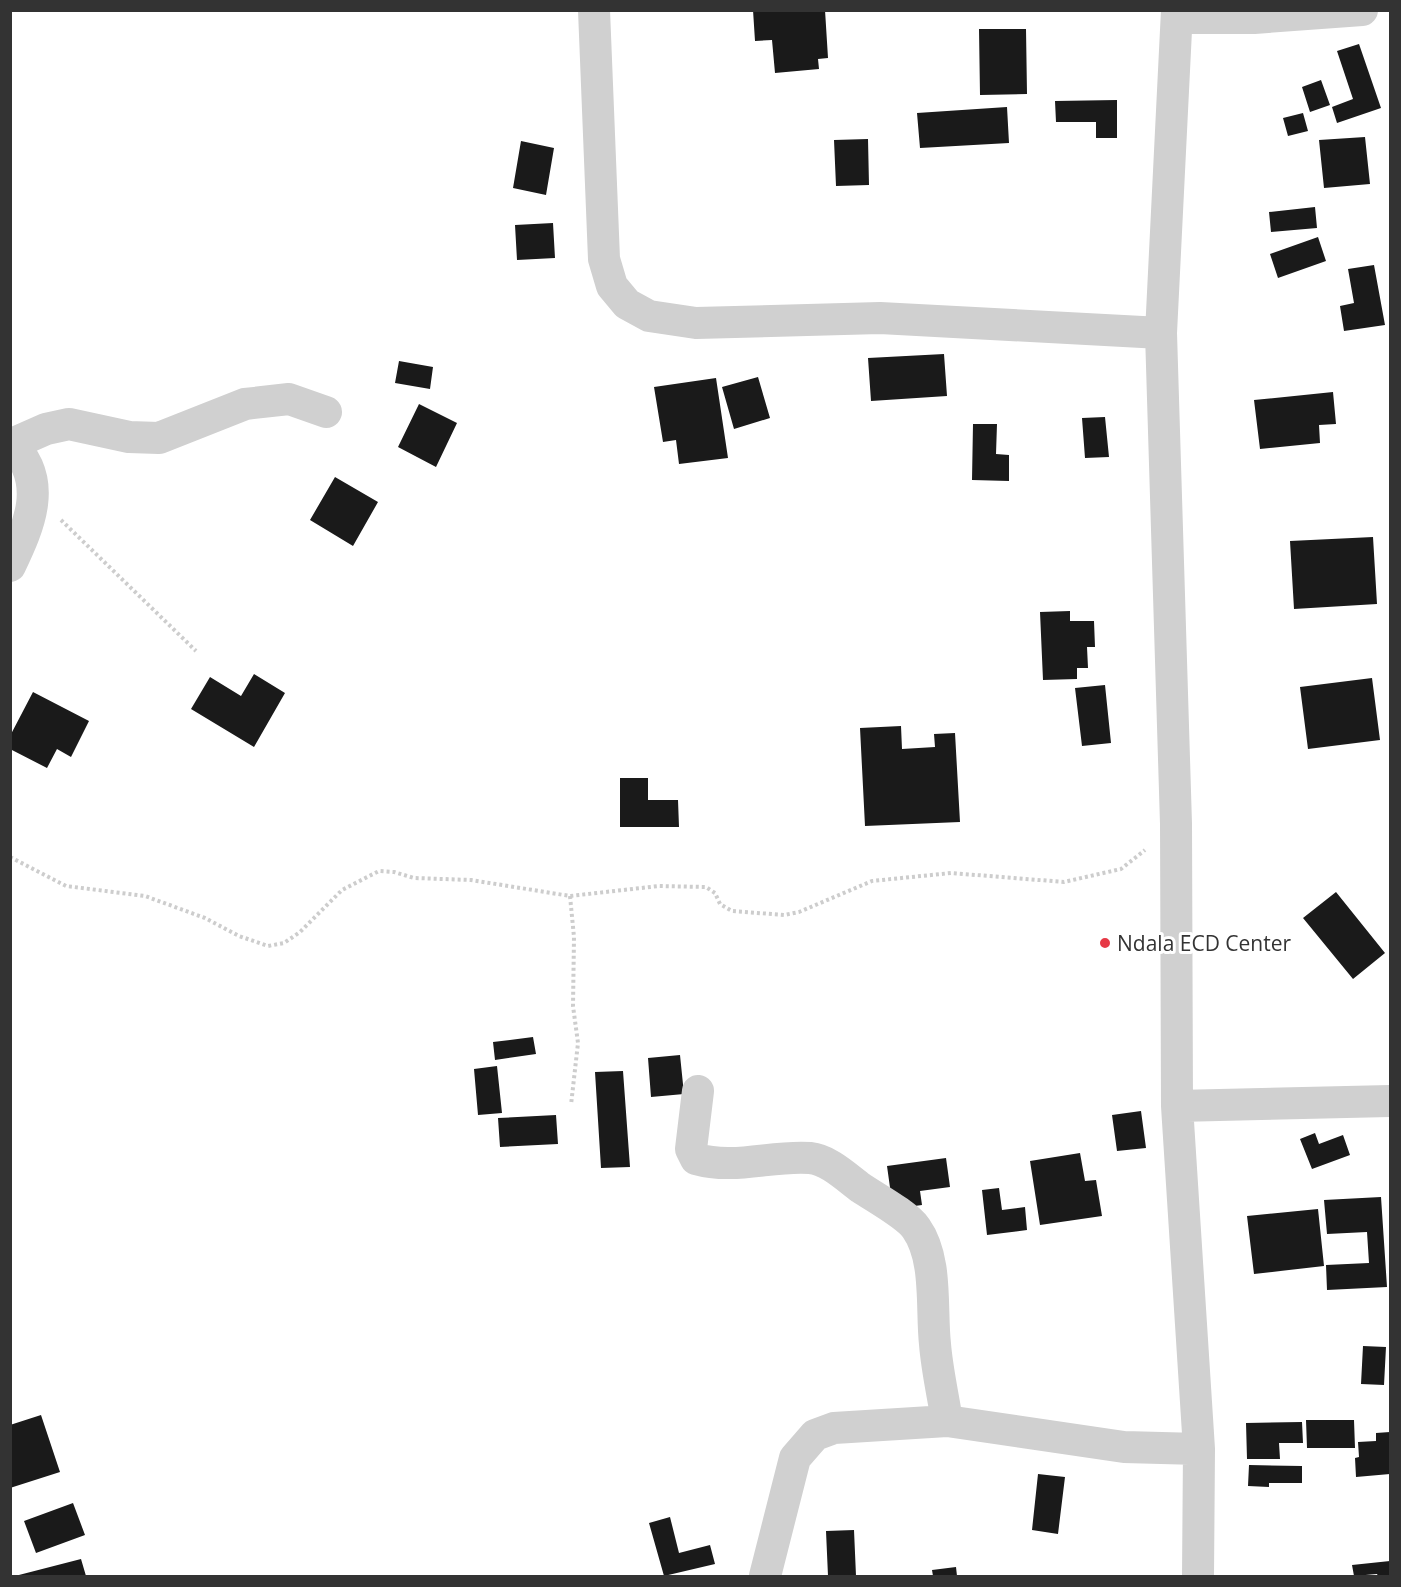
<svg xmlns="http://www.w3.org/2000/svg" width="1401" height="1587" font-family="'Open Sans',sans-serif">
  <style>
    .building { fill: #1a1a1a }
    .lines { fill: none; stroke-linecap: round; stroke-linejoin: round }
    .path { stroke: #cdcdcd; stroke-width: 4; stroke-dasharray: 3 3; stroke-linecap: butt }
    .minor { stroke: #d0d0d0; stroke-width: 32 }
    .poi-dot { fill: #e63946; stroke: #fff; stroke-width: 2 }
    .labels { text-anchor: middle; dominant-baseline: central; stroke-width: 6; stroke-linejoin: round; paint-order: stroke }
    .poi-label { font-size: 21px; fill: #333; stroke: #fff; text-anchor: start }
  </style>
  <rect width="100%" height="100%" fill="#fff"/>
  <path class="building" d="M753,10h72l3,48 -10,1 1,10 -44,4 -3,-33 -17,1z
    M979,29h47l1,65 -47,1z
    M1359,44l22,64 -44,15 -5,-16 21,-8 -16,-48z
    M1321,80l9,25 -20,7 -8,-25z
    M1117,100v38h-21v-16h-40l-1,-21z
    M1007,107l2,36 -89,5 -3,-35z
    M1303,113l5,18 -20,5 -5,-18z
    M1365,137l5,47 -46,4 -5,-48z
    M868,139l1,46 -33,1 -2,-46z
    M521,141l33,7 -8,47 -33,-7z
    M1315,207l2,21 -46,4 -2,-20z
    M553,223l2,35 -38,2 -2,-35z
    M1318,237l8,24 -48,17 -8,-24z
    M1374,265l11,60 -41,6 -4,-25 14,-3 -6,-34z
    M944,354l3,42 -76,5 -3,-43z
    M399,361l34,6 -3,22 -35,-6z
    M758,377l12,41 -36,11 -12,-42z
    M716,378l12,80 -49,6 -3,-24 -13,2 -9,-55z
    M1333,392l3,32 -17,1 1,18 -60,6 -6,-49z
    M419,404l38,19 -21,44 -38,-20z
    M1105,417l4,40 -24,1 -3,-40z
    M973,424h24l-1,30 13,1v26l-37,-1z
    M335,477l43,25 -25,44 -43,-26z
    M1373,537l4,67 -83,5 -4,-68z
    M1070,611v10h24l1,26h-8l1,21h-11v11l-34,1 -3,-68z
    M254,674l31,19 -31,54 -63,-38 19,-32 31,19z
    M1372,678l8,62 -72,9 -8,-62z
    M1105,685l6,58 -29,3 -7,-58z
    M33,692l56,29 -18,36 -14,-8 -10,19 -37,-19v-13z
    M901,726l1,23 33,-2 -1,-13 21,-1 5,89 -95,4 -5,-98z
    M620,778h28v22h30l1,27h-59z
    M1336,892l49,61 -32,26 -50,-61z
    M533,1037l3,17 -41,6 -2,-18z
    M680,1055l4,39 -33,3 -3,-39z
    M497,1066l5,47 -24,2 -4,-46z
    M623,1071l7,96 -29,1 -6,-96z
    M1141,1111l5,37 -29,3 -5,-36z
    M556,1115l2,29 -58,3 -2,-29z
    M1315,1133l4,11 24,-9 7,20 -38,14 -12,-30z
    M1080,1153l5,28 11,-1 6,36 -62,9 -10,-64z
    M946,1158l4,29 -30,4 2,14 -29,4 -6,-43z
    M999,1188l3,22 23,-3 2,23 -40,5 -5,-45z
    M1381,1197l6,90 -60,3 -1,-25 43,-2 -2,-31 -40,2 -3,-34z
    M1318,1209l6,57 -70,8 -7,-58z
    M1363,1346l23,1 -2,38 -23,-1z
    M41,1415l19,57 -50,16v-63z
    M1306,1420h48l1,28h-48z
    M1302,1422l1,21h-24l1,16h-33l-1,-36z
    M1390,1432v42l-34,3 -1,-19 4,-1 -1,-15 18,-1v-8z
    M1249,1465l53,1v17h-33v4l-21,-1z
    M1038,1474l27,3 -7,57 -26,-4z
    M73,1503l12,32 -49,18 -12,-32z
    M670,1517l9,36 31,-8 5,19 -51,12 -15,-53z
    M854,1530l2,46h-28l-2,-45z
    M81,1559l5,17h-71z
    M1390,1561v15h-12l-1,-2 -23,2 -2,-11z
    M956,1567l1,9h-24l-1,-6z"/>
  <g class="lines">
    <path class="path" d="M61,520l135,131
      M10,857l56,29 79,10 60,22 34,18 29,10 16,-3 16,-11 42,-42 37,-19 15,1 20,6 57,2 99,16 89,-10 47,1 9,6 5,11 12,7 52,4 15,-3 73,-31 79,-8 113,9 57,-13 24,-19
      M570,896l4,41 -1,69 5,37 -7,62"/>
    <path class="minor" d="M594,10l10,249 8,27 15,18 22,12 47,7 184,-5 281,15
      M1177,10l-16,323 15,491 1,282 22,343 -1,127
      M1177,18h77l108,-8
      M10,443c40,37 19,83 0,123
      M12,444l34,-15 23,-5 60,13 30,1 86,-34 44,-5 37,13
      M698,1091l-7,58 5,10c39,11 76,-4 114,-1 19,2 36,19 51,30 15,10 46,27 55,40 22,31 15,80 19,116 2,26 8,51 12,77
      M1177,1106l213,-5
      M765,1576l30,-118 20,-23 19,-7 113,-7 177,26 75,2"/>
  </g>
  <circle class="poi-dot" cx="1105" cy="943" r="6"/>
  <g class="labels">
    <g class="poi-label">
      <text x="1117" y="943">Ndala ECD Center</text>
    </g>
  </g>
  <rect width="1401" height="1587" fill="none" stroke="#333333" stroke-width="24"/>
</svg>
